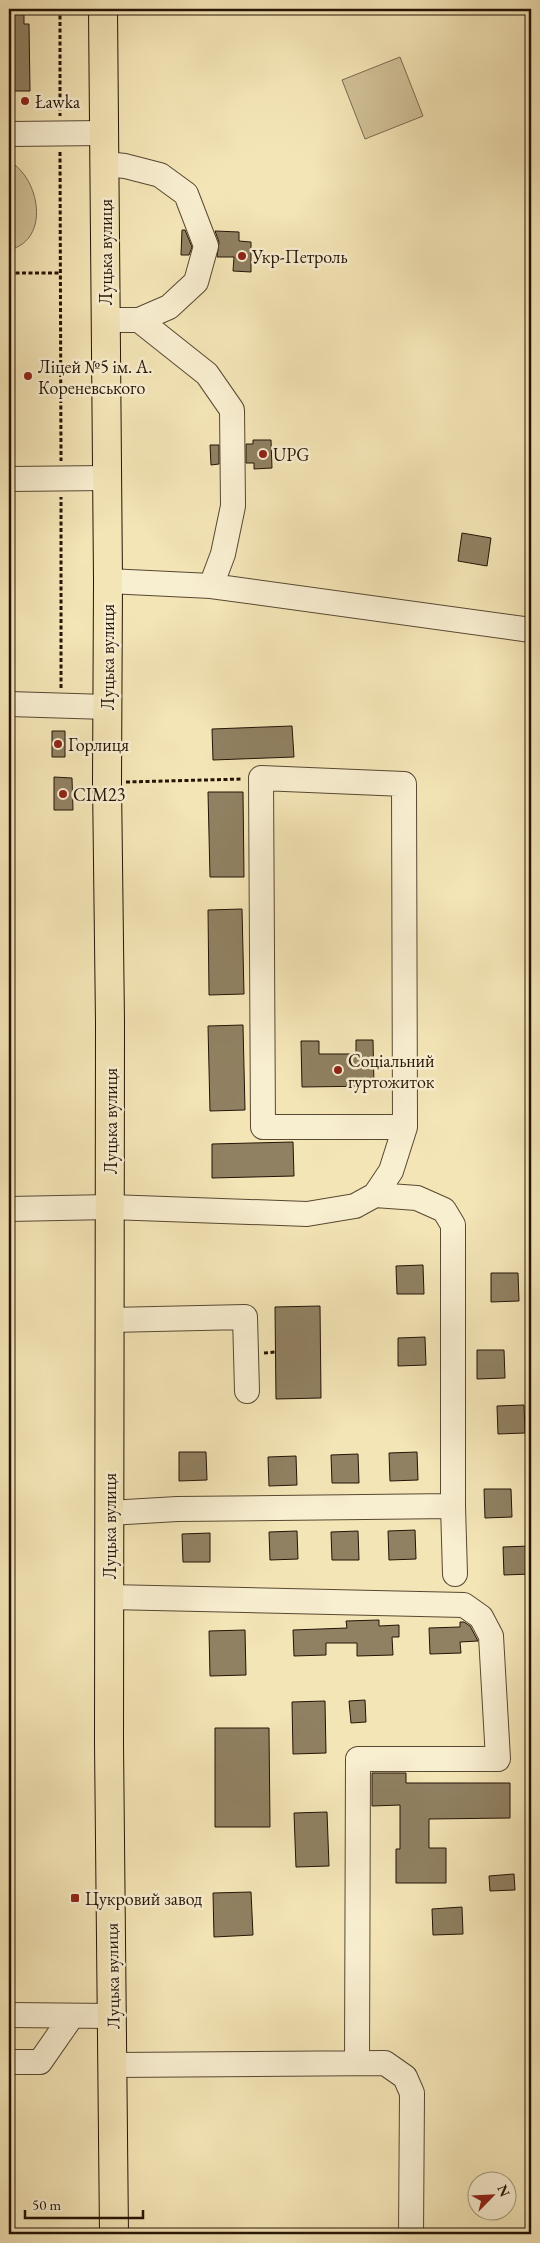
<svg xmlns="http://www.w3.org/2000/svg" width="540" height="2243" font-family="'EB Garamond',serif">
  <style>
    .green { fill: #d1c198; stroke: #7a6a4f }
    .building { fill: #908162; stroke: #241406 }
    .lines { fill: none; stroke-linecap: round; stroke-linejoin: round }
    .minor-casing { stroke: #584832; stroke-width: 26 }
    .major-casing { stroke: #241406; stroke-width: 30 }
    .path { stroke: #241406; stroke-width: 3; stroke-dasharray: 4 2.5; stroke-linecap: butt }
    .minor { stroke: #f8eed0; stroke-width: 24 }
    .major { stroke: #f4e5b6; stroke-width: 28 }
    .poi-dot { fill: #8f2418; stroke: #f8eed0; stroke-width: 2 }
    .labels { text-anchor: middle; dominant-baseline: central; stroke-width: 5; stroke-linejoin: round; paint-order: stroke }
    .poi-label { font-size: 18px; fill: #241406; stroke: #f8eed0; text-anchor: start }
    .street-label { font-size: 18px; fill: #241406; stroke: #f8eed0 }
  </style>
  <rect width="100%" height="100%" fill="#f4e5b6"/>
  <filter id="stains"><feTurbulence type="fractalNoise" baseFrequency=".004" numOctaves="4"/><feColorMatrix values="0 0 0 0 .2 0 0 0 0 .09 0 0 0 0 .02 0 0 0 .5 -.17"/></filter>
  <radialGradient id="worn" r=".72"><stop offset=".6" stop-color="#630" stop-opacity="0"/><stop offset="1" stop-color="#630" stop-opacity=".3"/></radialGradient>
  <path class="green" d="M400,57l23,59 -58,23 -23,-59z
    M9,161c31,17 42,79 0,89z"/>
  <path class="building" d="M9,9h15v15h5l1,67h-21z
    M182,230h3l7,17 -3,8h-8z
    M215,231l24,1v9l12,1v30l-18,-1 1,-14h-17l2,-15z
    M253,440h18l1,28 -18,1v-6h-8v-19h7z
    M210,445h9v19l-8,1z
    M462,533l29,5 -4,28 -29,-5z
    M292,726l2,31 -81,3 -1,-31z
    M52,731h13v26h-13z
    M54,777l18,1 1,32h-19z
    M208,792h35l1,85h-34z
    M242,909l2,85 -35,1 -1,-85z
    M243,1025l2,85 -35,1 -2,-85z
    M356,1040h17l1,46 -72,1 -1,-46h18v13h37z
    M293,1142l1,34 -82,2v-34z
    M423,1265l1,29h-27l-1,-28z
    M491,1273h27l1,28 -28,1z
    M320,1306l1,92 -45,1 -1,-92z
    M425,1337l1,28 -28,1v-28z
    M477,1350h27l1,28 -28,1z
    M524,1405l1,28 -27,1 -1,-28z
    M179,1452h27l1,28 -28,1z
    M417,1452l1,28 -28,1 -1,-28z
    M358,1454l1,29h-27l-1,-28z
    M296,1456l1,29 -28,1 -1,-29z
    M484,1489h27l1,28 -27,1z
    M415,1530l1,29 -27,1 -1,-29z
    M297,1531l1,28 -28,1 -1,-28z
    M358,1531l1,29h-27l-1,-28z
    M210,1533v29h-27l-1,-28z
    M530,1546l1,28 -27,1 -1,-28z
    M379,1620v6l20,-1v12h-7l1,18 -36,1v-13h-31v12l-32,1 -1,-26 54,-2 -1,-7z
    M460,1622h4l6,4 8,15 -18,1 1,11 -31,1 -1,-26 31,-1z
    M245,1630l1,45 -36,1 -1,-45z
    M365,1700l1,22 -15,1 -2,-22z
    M325,1701l1,52 -33,1 -1,-52z
    M215,1728h54l1,99h-55z
    M372,1773h34v10h104v35l-81,1v29h17v35h-50v-34h4v-44l-28,1z
    M327,1812l2,54 -33,1 -2,-54z
    M514,1874l1,16 -25,1 -1,-15z
    M251,1892l2,43 -39,2 -1,-44z
    M462,1907l1,27 -30,1 -1,-26z"/>
  <g class="lines">
    <defs>
      <path id="minor" d="M9,134l95,-1
        M105,164l20,2 35,9 26,19 20,52 -10,36 -27,25 -30,13h-34
        M139,320l68,54 25,36 1,96 -10,48 -12,32
        M9,479l98,-1
        M108,581l103,5 320,44
        M9,704l98,3
        M9,1209l101,-2 197,7 48,-8 20,-11 16,-24 14,-44 -1,-343 -143,-6 2,349h142
        M110,1320l135,-3 2,74
        M453,1506l2,68
        M109,1513l68,-4 276,-3v-281l-9,-15 -27,-12 -42,-3
        M109,1597l355,8 17,12 10,19 7,123h-140l-1,304
        M9,2015l103,1
        M9,2062h31l32,-46
        M113,2065l272,-2 20,14 7,16 -1,141"/>
      <path id="major" d="M103,9l5,572 -1,202 3,239 -1,721 5,491"/>
    </defs>
    <use href="#minor" class="minor-casing"/>
    <use href="#major" class="major-casing"/>
    <path class="path" d="M60,9v107
      M60,152l1,309
      M9,273h52
      M61,688v-191
      M126,782l116,-3
      M264,1353l11,-1"/>
    <use href="#minor" class="minor"/>
    <use href="#major" class="major"/>
  </g>
  <g class="poi-dot">
    <circle cx="25" cy="101" r="5"/>
    <circle cx="242" cy="256" r="5"/>
    <circle cx="28" cy="376" r="5"/>
    <circle cx="263" cy="454" r="5"/>
    <circle cx="58" cy="744" r="5"/>
    <circle cx="63" cy="794" r="5"/>
    <circle cx="338" cy="1070" r="5"/>
    <rect x="70" y="1893" width="10" height="10" rx="2.5"/>
  </g>
  <g class="labels">
    <g class="poi-label">
      <text x="35" y="101">Ławka</text>
      <text x="252" y="256">Укр-Петроль</text>
      <text x="38" y="366">Ліцей №5 ім. А.<tspan x="38" dy="21">Кореневського</tspan></text>
      <text x="273" y="454">UPG</text>
      <text x="68" y="744">Горлиця</text>
      <text x="73" y="794">СІМ23</text>
      <text x="348" y="1060">Соціальний<tspan x="348" dy="21">гуртожиток</tspan></text>
      <text x="85" y="1898">Цукровий завод</text>
    </g>
    <g class="street-label">
      <text transform="translate(105 252) rotate(-90)">Луцька вулиця</text>
      <text transform="translate(107 657) rotate(-90)">Луцька вулиця</text>
      <text transform="translate(110 1121) rotate(-90)">Луцька вулиця</text>
      <text transform="translate(109 1526) rotate(-90)">Луцька вулиця</text>
      <text transform="translate(112 1976) rotate(-91)">Луцька вулиця</text>
    </g>
  </g>
  <rect width="540" height="2243" fill="none" stroke="#f4e5b6" stroke-width="30"/>
  <rect x="10" y="10" width="520" height="2223" fill="none" stroke="#241406" stroke-width="2.5"/>
  <rect x="15" y="15" width="510" height="2213" fill="none" stroke="#241406"/>
  <g transform="translate(492 2196) rotate(66)"><circle r="24" fill="#f8eed0" stroke="#a3977f"/>
  <path d="M0-4L9 19L0 12L-9 19Z" fill="#8f2418"/>
  <text y="-8" font-size="14" font-weight="bold" text-anchor="middle" fill="#241406">N</text>
  </g>
  <path d="M25 2210v8h118v-8" fill="none" stroke="#241406" stroke-width="2.5"/>
  <text x="32" y="2210" font-size="15" fill="#241406" stroke="#f8eed0" stroke-width="4" paint-order="stroke">50 m</text>
  <rect width="100%" height="100%" filter="url(#stains)"/>
  <rect width="100%" height="100%" fill="url(#worn)"/>
</svg>
